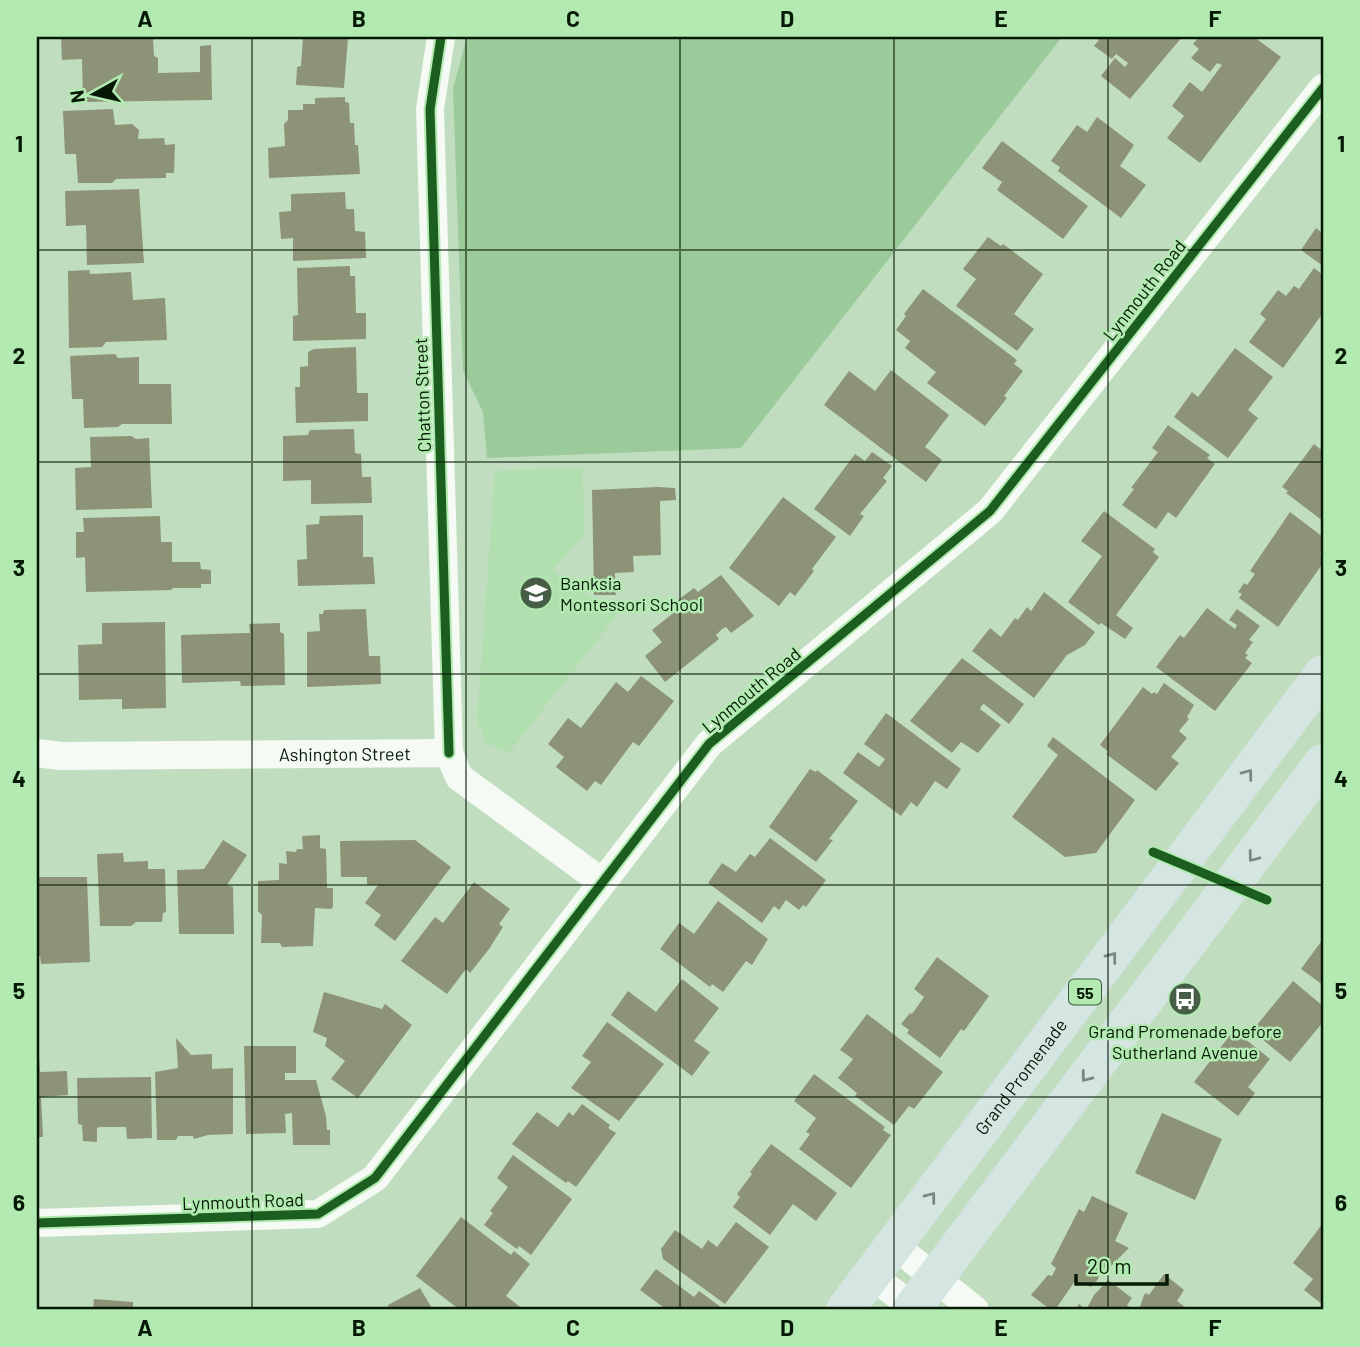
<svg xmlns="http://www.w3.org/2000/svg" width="1360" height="1347" font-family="Barlow,sans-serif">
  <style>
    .built { fill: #b1dfaf }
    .green { fill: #9ccb9b }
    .building { fill: #8d9377 }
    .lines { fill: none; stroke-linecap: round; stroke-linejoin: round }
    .street { stroke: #f6faf5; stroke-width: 28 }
    .primary { stroke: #d5e6e2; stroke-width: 38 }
    .cycleway-casing { stroke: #b3eab2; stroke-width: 13 }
    .cycleway { stroke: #1b5e20; stroke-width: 9 }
    .oneway { stroke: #778a7f }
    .grid { fill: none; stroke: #051905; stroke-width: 2; stroke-opacity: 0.55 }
    .labels { text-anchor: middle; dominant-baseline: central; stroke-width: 5; stroke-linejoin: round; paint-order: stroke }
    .shield { fill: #b3eab2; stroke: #395839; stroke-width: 2 }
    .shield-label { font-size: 16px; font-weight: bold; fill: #051905 }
    .street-label { font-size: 18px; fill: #051905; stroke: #b3eab2 }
    .poi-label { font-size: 18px; fill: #051905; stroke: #b3eab2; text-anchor: start }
    .neatline { fill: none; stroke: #051905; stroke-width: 2.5 }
    .grid-label { font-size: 23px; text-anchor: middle; font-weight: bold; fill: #051905 }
  </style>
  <rect width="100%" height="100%" fill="#c0ddbf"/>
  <path class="built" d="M582,468l3,65 -33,38 65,44 -109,139 -22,-12 -9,-21 18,-250z"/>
  <path class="green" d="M467,37h595l-321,411 -254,10 -4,-46 -20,-41 -10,-283z"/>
  <path class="building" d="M61,37h92l1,19 4,2v15l42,-1v-26l11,-1 1,55 -129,2 -1,-43 -20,1z
    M303,37l45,1 -4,50 -48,-3 1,-18 4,-1z
    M1094,37h88l-52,62 -29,-23 14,-18 10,9 3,-4 -12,-9 -4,5 -18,-13 5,-6z
    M1199,37h55l27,20 -81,106 -33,-25 17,-22 -12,-10 16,-22 2,-2 12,10 20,-27 -5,-2 -7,9 -19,-14 8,-9 -6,-5z
    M345,97v5l4,1 1,20h4l1,22h3l2,29 -91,4 -1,-30 17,-2 -1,-22 4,-4v-10h15v-6h12v-6z
    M113,109l2,16 17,-1 7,6 -1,9 26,-1 1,7 10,-1 -1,29h-8v5l-50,1 -4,4h-34l-2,-29h-11l-2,-43z
    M1097,117l37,28 -14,21 26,19 -25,33 -63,-47 2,-4 -9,-6 26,-36 10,7z
    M1002,141l86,65 -25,33 -66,-49 5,-8 -20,-14z
    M139,189l5,74 -57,2 -1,-40 -20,1 -1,-35z
    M345,192l1,17h8l1,22 10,1 1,26 -73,3v-23l-12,1 -2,-27 12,-1v-17z
    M1316,228l5,4 2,-2v36l-22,-16z
    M988,237l13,9 2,-2 40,30 -29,40 20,15 -17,22 -61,-45 20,-27 -13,-10z
    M350,266v10h5l1,37h10v26l-73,2v-25l5,-1 -1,-47z
    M1314,268l9,7v38l-40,55 -34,-26 17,-23 -6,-5 18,-24 8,6 8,-10 5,3z
    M90,270l-1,3 3,1 39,-2 2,28 32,-2 2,42 -61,2 -4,5 -33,1 -1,-77z
    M923,289l94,71 -3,4 9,7 -19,25 3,2 -22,28 -58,-43 9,-11 -31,-24 5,-7 -14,-11 10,-14 -2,-2z
    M356,347l1,46h11v28l-72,2 -1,-36h5v-20l8,-1v-14l6,-3z
    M1235,348l38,29 -25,33 10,8 -30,40 -54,-41 18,-25 6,5z
    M115,354l3,4 21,-1v27h32l1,40h-50l-4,3 -34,1 -1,-29h-11l-2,-43z
    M891,370l58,45 -24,32 17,13 -16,22 -102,-77 25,-34 26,20z
    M1168,425l42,30 -3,3 8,6 -39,54 -8,-6 -12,17 -34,-24 12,-16 -3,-1 27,-36 -6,-4z
    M354,429l1,24 6,1 1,23h9l1,26 -61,1v-24l-28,1v-45l25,-1 2,-5z
    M131,436l5,3 13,-1 3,70 -76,2 -1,-42 16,-1 -1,-30z
    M1314,444l6,5 3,-1v73l-37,-28 2,-2 -6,-4z
    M872,452l20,14 -9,12 4,3 -27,33 4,2 -14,20 -36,-27 41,-55 10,7z
    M657,487l18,1 1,12 -16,1 1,54 -28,1 1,16 -19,1 1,22h-22l-2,-105z
    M783,497l53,40 -24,32 2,2 -19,25 -5,-4 -11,14 -50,-38z
    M1104,511l51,38 -2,3 6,5 -43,58 17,13 -8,11 -24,-16 -2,2 -31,-23 34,-46 -21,-15z
    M1290,512l33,25v13l-3,4 3,2v7l-45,64 -39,-29 3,-4 -4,-2 6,-9 3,2 8,-11 -5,-3z
    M363,515v42h10l2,27 -77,2 -1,-26 10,-1 -1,-34 13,-1 1,-8z
    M160,516l1,26h11v20h28l1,7 10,1v14h-10v4h-28l-2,2 -85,2 -1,-35 -9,1v-26h8l-1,-14z
    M721,575l33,41 -23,17 -5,-6 -4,2 -6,6 3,4 -54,43 -20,-26 17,-14 -10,-12 25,-20 -3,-6 8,-7 12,-9 4,4z
    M1044,592l51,40 -10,13 -18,10 -33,43 -62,-47 18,-23 11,9 14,-19 3,2 9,-13 4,4z
    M1207,608l28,21 2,-4 -8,-5 8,-11 23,17 -11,14 4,2 -8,11 3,2 -3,3 7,5 -37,48 -59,-44 24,-32 4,3z
    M366,609l3,47h11l1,28 -74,3v-55l13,-1 -1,-17h4l1,-4z
    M165,622l1,86 -42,1h-2v-10l-43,1 -1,-55 24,-1v-21z
    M280,623v9l4,2 1,51 -42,1h-2l-1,-5 -58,2 -1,-48 66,-2h3l-1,-9z
    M962,658l62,46 -15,20 -25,-20 -2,1 -2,4 21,16 -23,28 -17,-11 -9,11 -42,-32z
    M641,676l33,25 -35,45 -6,-4 -32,43 -6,-4 -8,10 -31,-24 8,-10 -16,-13 20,-26 13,10 35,-46 12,10z
    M1164,683l30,22 -7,12 2,2 -10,12 8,7 -16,19 8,6 -23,28 -50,-37 3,-2 -9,-7 43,-58 9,7 2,-2 3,2z
    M886,713l75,56 -14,20 -12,-8 -18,26 -6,-5 -10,14 -58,-43 15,-21 21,15 6,-8 -21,-15z
    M1053,737l82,63 -39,53 -31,4 -53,-40 46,-62 -11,-9z
    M810,769l6,3 1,-2 41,31 -29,38 4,1 -17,22 -47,-35z
    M320,835v13l6,1 1,37v2h6v19l-2,2 -16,-1 -2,38 -31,1 -2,-4h-19l1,-28 -4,-4v-30l21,-1v-17l8,1 -1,-13 10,1 1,-3h6l-1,-13z
    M770,838l56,42 -20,27 -3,-2 -4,5 -13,-10 -7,10 -5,-4 -12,17 -54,-40 14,-20 14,9 14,-18 5,3z
    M223,840l24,15 -20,30 6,2 1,47h-55l-2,-64 27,-1z
    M415,840l36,27 -56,74 -21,-16 7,-10 -16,-12 13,-18h-11v-8h-26l-1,-36z
    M123,853l1,9 24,-1v8h17l1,41v2l-3,1 -1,9h-26l-5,4h-31l-3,-72z
    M37,877h50l3,85 -49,2 -1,-8h-3z
    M474,882l36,27 -11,15 4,3 -14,22 -19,24 -4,-4 -19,25 -46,-33 34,-44 8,6z
    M718,901l50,38 -16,26 -6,-4 -23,31 -11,-8 -2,3 -50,-38 19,-26 15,11z
    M1323,939v46l-22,-16z
    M937,957l52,39 -25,35 -3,-2 -21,29 -33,-25 2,-3 -8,-6 9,-11 2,1 12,-17 -10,-8z
    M682,979l37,29 -25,33 16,11 -18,24 -81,-61 17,-24 28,21z
    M1293,981l30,25v16l-33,40 -38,-31z
    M324,992l58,17 3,-5 27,21 -54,73 -27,-19 14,-18 -20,-15 2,-8 -14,-6z
    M867,1014l76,58 -29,37 -5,-3 -15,19 -39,-29 2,-3 -19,-15 15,-19 -13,-9z
    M607,1022l57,42 -45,57 -48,-33 20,-26 -9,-6z
    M1234,1030l36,29 -22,28 7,6 -17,23 -44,-34z
    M176,1038l15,17 21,-1v15l21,-1v66l-25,1 -14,4 -1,-3h-15l-2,4h-19l-2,-68 23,-4z
    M244,1046h52v27h-11v7h31l10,36 1,14h3v15h-37l-1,-32 -7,1 1,19 -40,1z
    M37,1056h2l1,16 27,-1 1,24 -27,2 2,40h-6z
    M814,1074l71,53 -2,3 8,5 -40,53 -52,-39 11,-15 -4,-2 10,-14 -22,-17z
    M151,1077l1,61 -25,1 -1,-12h-26l-3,1v14l-14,-1 -1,-16 -4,-1 -1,-46z
    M582,1104l28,21 -2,3 8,5 -40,54 -8,-6 -2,2 -54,-39 25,-32 21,15 11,-15 4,4z
    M1162,1113l60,26 -27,61 -60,-27z
    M771,1144l66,49 -21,28 -23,-17 -23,31 -37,-28 7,-10 -3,-3 15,-20 -2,-2z
    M513,1155l59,44 -41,56 -12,-9 -2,3 -33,-24 9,-12 -3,-2 18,-24 -11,-9z
    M1092,1196l36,17 -13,28 14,7 -22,22 -5,-3 -4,12 -7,8 -16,-6 -20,29h-4l-20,-15 17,-20 4,1 4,-8 -5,-4 28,-55 5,3z
    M461,1217l50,38 3,-4 16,13 -24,32 18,14h-64l-44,-34z
    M736,1222l33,25 -44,57 -62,-45 -2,-10 14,-19 27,19 6,-9 9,7z
    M1323,1223v82l-19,-15 9,-11 -20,-16z
    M656,1269l38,28 5,-6 26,19h-54l-3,-2 -1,2 -27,-20z
    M1164,1274l20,16 -7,11 12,9h-50l5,-15 2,-2 3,2z
    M1108,1280l24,18 -5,7 6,5h-58l4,-6 7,6 8,-15z
    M420,1288l13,22h-49l5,-2 -1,-3z
    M94,1299l39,3v8h-40z"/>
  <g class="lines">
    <g class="street">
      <path d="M441,37l-11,72 19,644"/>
      <path id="s1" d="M37,753l23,3 389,-3 10,24 143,105"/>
      <path d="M37,1223l281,-9 57,-36 334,-434 281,-233 333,-423"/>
      <path d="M895,1246l80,64"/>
      <path d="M872,1276l45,34"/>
    </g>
    <g class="primary">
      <path id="s2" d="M845,1310l478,-636"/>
      <path d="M911,1310l412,-547"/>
    </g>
    <defs>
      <path id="cycleway" d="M441,37l-11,72 19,644
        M1153,852l114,48
        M37,1223l281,-9 57,-36 334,-434 281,-233 333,-423"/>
    </defs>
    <use href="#cycleway" class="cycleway-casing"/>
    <use href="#cycleway" class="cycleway"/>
  </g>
  <defs><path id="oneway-chevron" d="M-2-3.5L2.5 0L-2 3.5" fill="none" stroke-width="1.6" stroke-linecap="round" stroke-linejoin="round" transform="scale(1.75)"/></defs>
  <g class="oneway">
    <use href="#oneway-chevron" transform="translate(1248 774) rotate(-53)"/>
    <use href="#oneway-chevron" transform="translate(1253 857) rotate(127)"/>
    <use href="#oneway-chevron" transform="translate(1112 957) rotate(-53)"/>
    <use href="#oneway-chevron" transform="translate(1086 1077) rotate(127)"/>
    <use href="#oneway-chevron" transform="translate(931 1197) rotate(-53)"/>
  </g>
  <path class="grid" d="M252,37v1273M466,37v1273M680,37v1273M894,37v1273M1108,37v1273M37,250h1286M37,462h1286M37,674h1286M37,885h1286M37,1097h1286"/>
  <defs>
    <symbol id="school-disc" viewBox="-11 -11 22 22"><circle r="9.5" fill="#465e46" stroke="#b3eab2"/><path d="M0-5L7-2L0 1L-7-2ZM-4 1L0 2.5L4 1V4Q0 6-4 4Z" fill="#fff"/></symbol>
    <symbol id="bus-disc" viewBox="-11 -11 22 22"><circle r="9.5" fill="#465e46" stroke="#b3eab2"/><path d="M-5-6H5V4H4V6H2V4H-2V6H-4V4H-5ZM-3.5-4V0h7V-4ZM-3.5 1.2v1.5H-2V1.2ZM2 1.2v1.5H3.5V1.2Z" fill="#fff"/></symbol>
  </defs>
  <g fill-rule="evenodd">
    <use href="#school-disc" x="517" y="574" width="38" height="38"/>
    <use href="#bus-disc" x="1166" y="980" width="38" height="38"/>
  </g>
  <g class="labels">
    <rect class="shield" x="1069" y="979.5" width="32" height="25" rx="5"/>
    <g class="shield-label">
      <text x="1085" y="992">55</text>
    </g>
    <g class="street-label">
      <text transform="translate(1144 290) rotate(-52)">Lynmouth Road</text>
      <text transform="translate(422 395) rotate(-92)">Chatton Street</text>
      <text transform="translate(751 690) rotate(-40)">Lynmouth Road</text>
      <text stroke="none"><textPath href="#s1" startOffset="308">Ashington Street</textPath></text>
      <text stroke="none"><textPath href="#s2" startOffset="292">Grand Promenade</textPath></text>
      <text transform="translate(243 1201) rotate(-2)">Lynmouth Road</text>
    </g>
    <g class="poi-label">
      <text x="560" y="583">Banksia<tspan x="560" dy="21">Montessori School</tspan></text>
      <text x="1185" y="1031" text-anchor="middle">Grand Promenade before<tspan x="1185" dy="21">Sutherland Avenue</tspan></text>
    </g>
  </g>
  <rect width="1360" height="1347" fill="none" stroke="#b3eab2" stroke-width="77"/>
  <g transform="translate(94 94) rotate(262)" stroke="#b3eab2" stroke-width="5" paint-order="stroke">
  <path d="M0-5L12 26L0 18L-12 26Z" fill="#051905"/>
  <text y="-10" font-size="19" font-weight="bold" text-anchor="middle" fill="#051905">N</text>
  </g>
  <path d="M1076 1274v10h91v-10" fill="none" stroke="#051905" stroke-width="3.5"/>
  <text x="1087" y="1274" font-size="21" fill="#051905" stroke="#b3eab2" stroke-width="5" paint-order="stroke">20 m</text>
  <rect x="38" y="38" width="1284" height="1270" class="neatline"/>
  <g class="grid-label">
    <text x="145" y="27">A</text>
    <text x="359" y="27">B</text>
    <text x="573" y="27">C</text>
    <text x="787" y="27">D</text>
    <text x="1001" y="27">E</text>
    <text x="1215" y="27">F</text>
    <text x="19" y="152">1</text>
    <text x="1341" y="152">1</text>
    <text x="19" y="364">2</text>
    <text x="1341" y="364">2</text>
    <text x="19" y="576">3</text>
    <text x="1341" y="576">3</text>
    <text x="19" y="787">4</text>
    <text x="1341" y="787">4</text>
    <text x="19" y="999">5</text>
    <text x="1341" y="999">5</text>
    <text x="19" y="1211">6</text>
    <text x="1341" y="1211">6</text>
    <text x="145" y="1336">A</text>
    <text x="359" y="1336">B</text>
    <text x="573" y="1336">C</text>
    <text x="787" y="1336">D</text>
    <text x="1001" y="1336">E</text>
    <text x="1215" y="1336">F</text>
  </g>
</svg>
